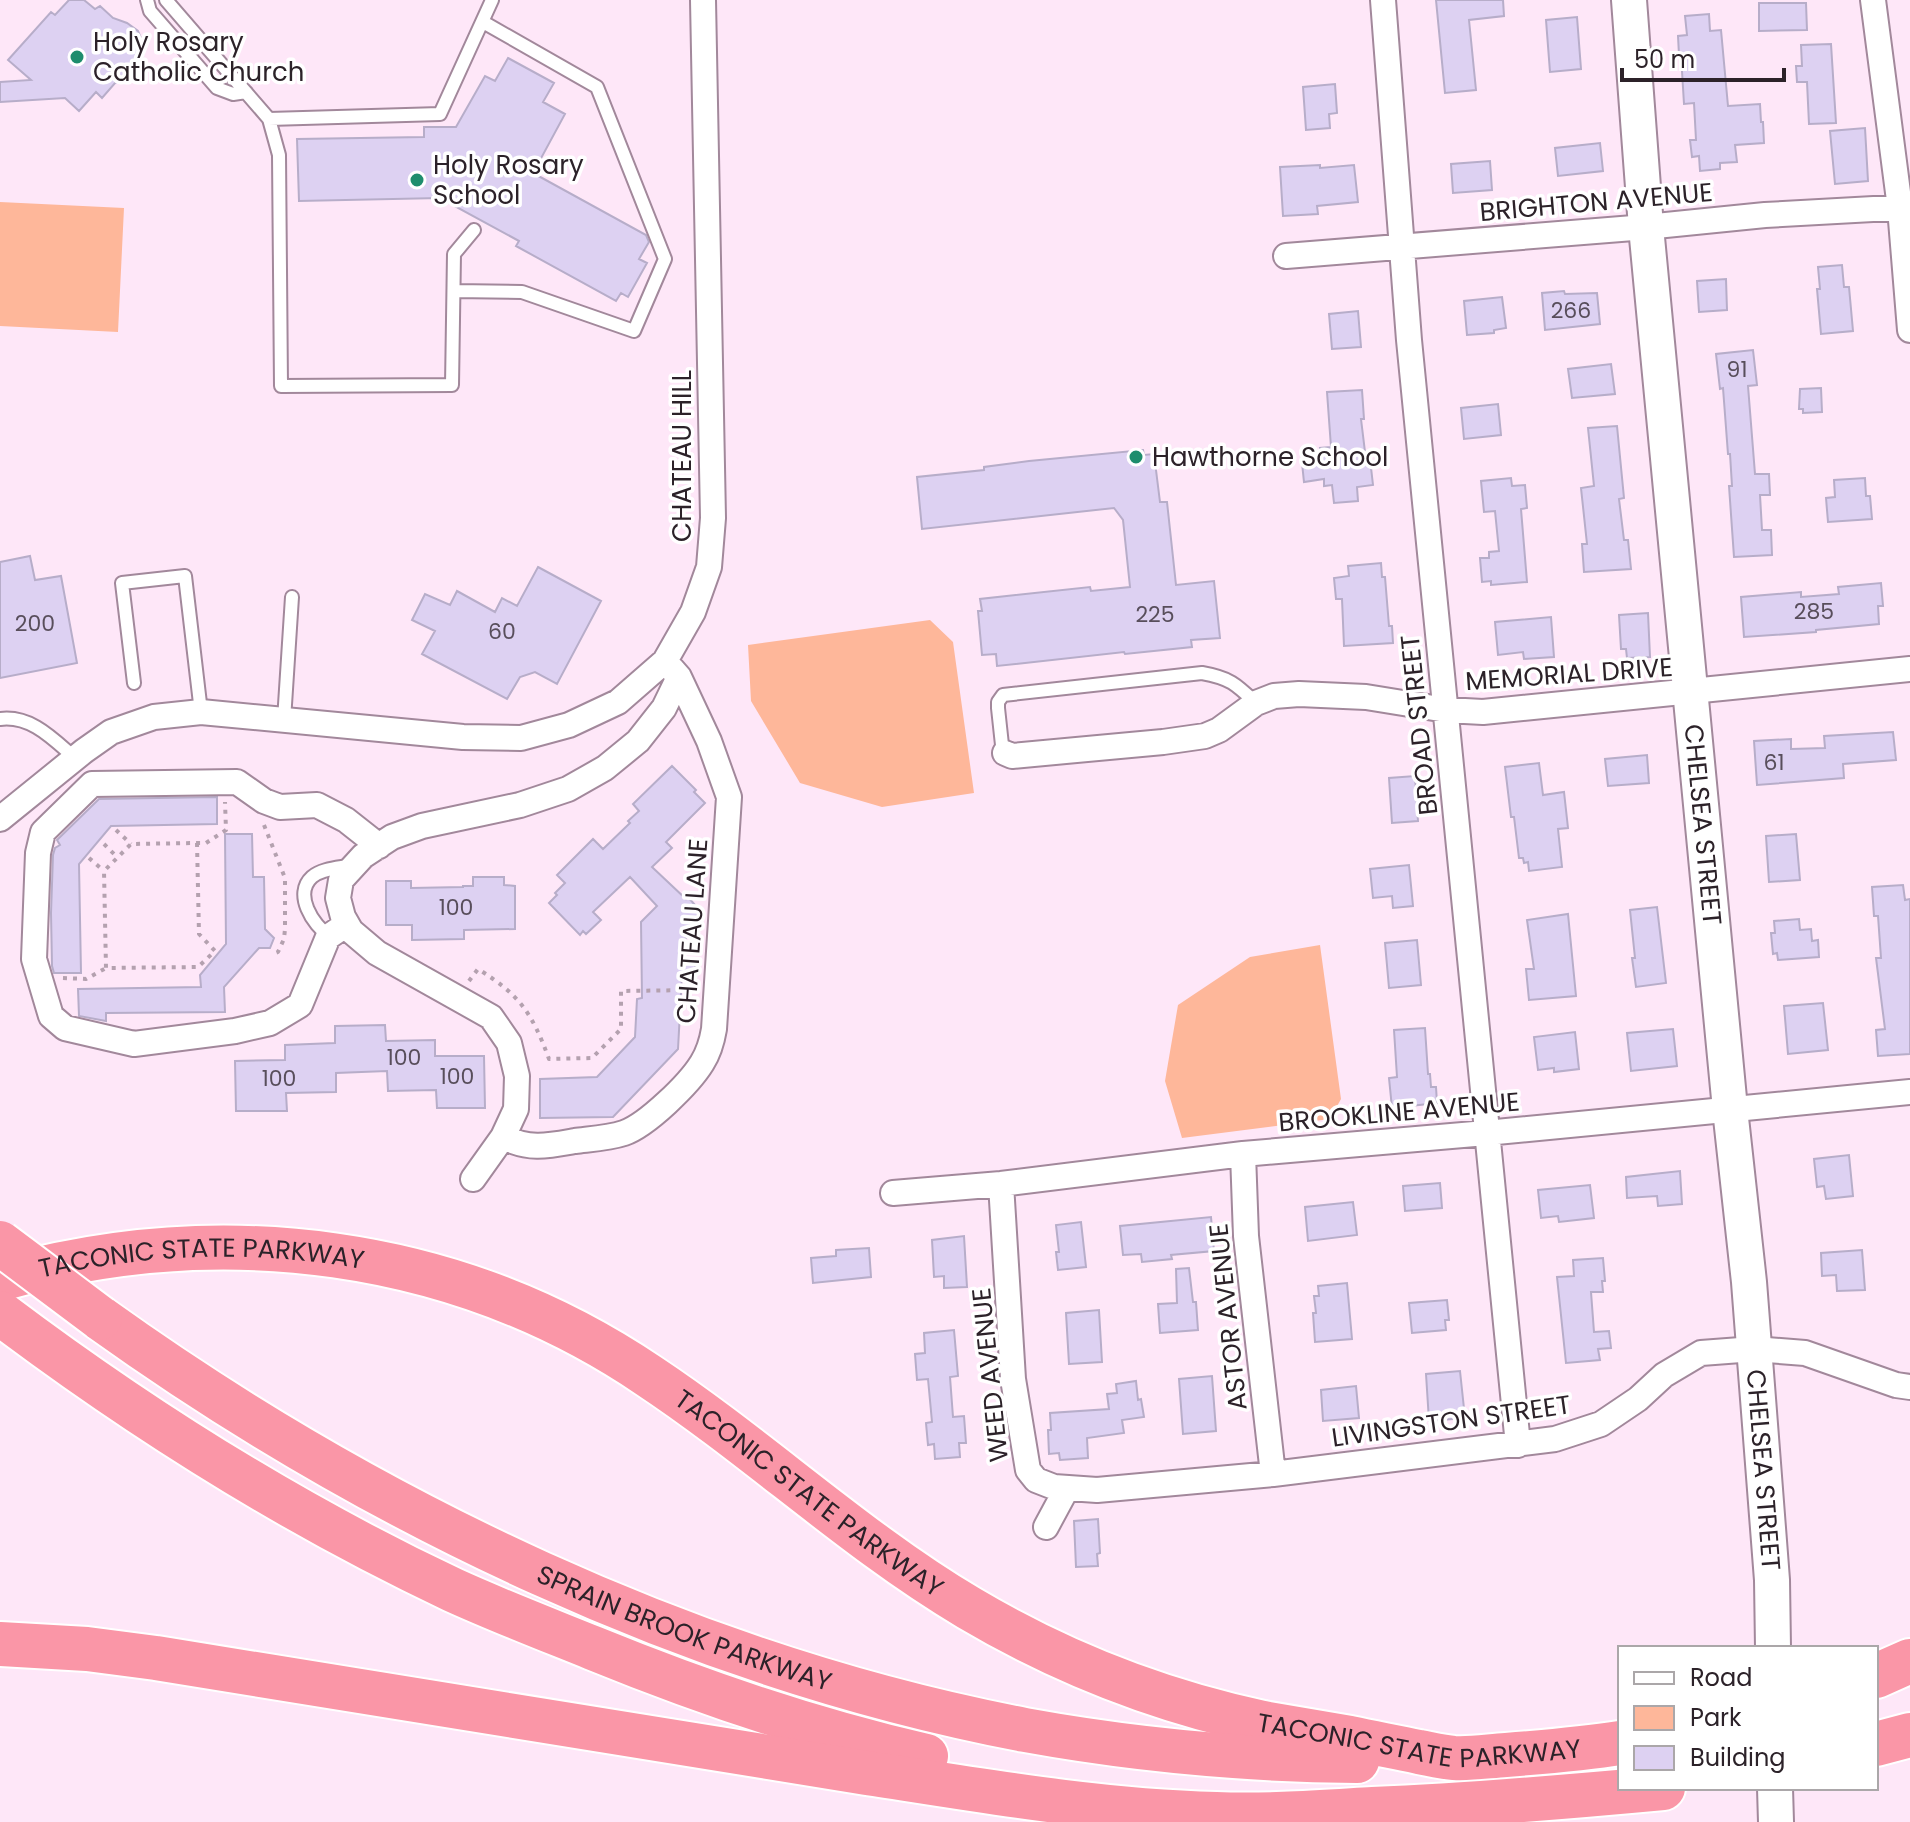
<svg xmlns="http://www.w3.org/2000/svg" width="1910" height="1822" font-family="Poppins,sans-serif">
  <style>
    .green { fill: #feb79a }
    .building { fill: #ddd1f2; stroke: #b7adc9; stroke-width: 2 }
    .lines { fill: none; stroke-linecap: round; stroke-linejoin: round }
    .lane-casing { stroke: #a2889b; stroke-width: 16 }
    .street-casing { stroke: #a2889b; stroke-width: 28 }
    .secondary-casing { stroke: #a2889b; stroke-width: 38 }
    .highway-casing { stroke: #fff; stroke-width: 48 }
    .path { stroke: #b4a1af; stroke-width: 4; stroke-dasharray: 4 6; stroke-linecap: butt }
    .lane { stroke: #fff; stroke-width: 12 }
    .street { stroke: #fff; stroke-width: 24 }
    .secondary { stroke: #fff; stroke-width: 34 }
    .highway { stroke: #fa96a7; stroke-width: 44 }
    .highway-bridge-casing { stroke: #fff; stroke-width: 48; stroke-linecap: butt }
    .highway-bridge { stroke: #fa96a7; stroke-width: 44 }
    .poi-dot { fill: #1e8d6d; stroke: #fff; stroke-width: 3 }
    .labels { text-anchor: middle; dominant-baseline: central; stroke-width: 7; stroke-linejoin: round; paint-order: stroke }
    .number-label { font-size: 22px; fill: #584e5b }
    .poi-label { font-size: 26px; fill: #2c2229; stroke: #fff; text-anchor: start }
    .street-label { font-size: 26px; fill: #2c2229; stroke: #fff }
  </style>
  <rect width="100%" height="100%" fill="#fee7f8"/>
  <path class="green" d="M0,202l124,6 -6,124 -118,-6z
    M930,620l23,22 21,151 -92,14 -82,-24 -49,-82 -3,-56z
    M1320,945l21,154 -11,20 -148,19 -17,-57 13,-76 72,-48z"/>
  <path class="building" d="M69,0h15l11,9 5,-3 13,12 14,5 11,8 7,17 -5,18 -10,10 -15,7 -13,15 -6,-6 -17,19 -14,-13 -65,4v-20l31,-2 -23,-20 43,-48 4,3z
    M1436,0h67l1,16 -35,4 7,70 -31,3z
    M1759,3h47l1,27 -48,1z
    M1709,14l1,17 11,-1 7,76 32,-2 1,18h2l1,21 -29,2 2,17 -17,1v6l-20,2 -1,-15 -7,1 -2,-17h6l-2,-37 -10,1 -3,-49h-2l-1,-19 9,-1 -2,-19z
    M1577,17l4,52 -31,3 -4,-52z
    M1831,44l5,79 -27,1 -2,-42h-10l-1,-16h6l-1,-21z
    M508,58l46,25 -11,19 22,12 -32,59 113,62 3,7 -10,17 8,4 -19,34 -7,-4 -5,8 -100,-55 3,-5 -79,-43 -141,3 -2,-62 127,-2v-10h32l29,-51 10,5z
    M1335,84l2,29 -8,1 1,14 -24,2 -3,-43z
    M1865,128l3,53 -33,3 -5,-53z
    M1600,143l3,28 -45,5 -3,-28z
    M1490,161l2,29 -39,3 -2,-29z
    M1320,165v3l34,-3 4,37 -41,4 1,8 -35,2 -3,-49z
    M1842,265l2,22h5l4,44 -32,3 -4,-45h3l-2,-22z
    M1726,279l1,31 -28,2 -2,-31z
    M1564,291l1,3 32,-1 3,31 -55,6 -3,-37z
    M1502,297l4,31 -12,2v3l-27,2 -3,-34z
    M1358,311l3,36 -29,2 -3,-35z
    M1753,350l4,35 -9,1 7,88h14l1,21h-10l2,35h9l1,25 -38,2 -5,-71h3l-2,-32h-2l-5,-66 -3,1 -4,-35z
    M1611,364l4,30 -43,4 -4,-29z
    M1821,388l1,24 -19,1v-4h-4l1,-20z
    M1362,390l2,29h-3l5,41 4,-1 3,26 -16,2 1,14 -24,2 -2,-18 -8,1v-7l-20,3 -2,-19 20,-2 -2,-13 11,-1 -4,-55z
    M1498,404l3,31 -37,4 -3,-31z
    M1617,426l7,72 -5,1 5,41h4l3,29 -47,3 -2,-28h5l-6,-56 13,-2 -6,-58z
    M1143,450l1,5 10,-1 6,48h7l9,83 38,-4 6,57 -29,2 1,7 -67,7 -1,-2 -127,14 -1,-12 -14,1 -4,-44h4l-2,-12 110,-12 1,4 39,-4 -7,-67 -9,-12 -192,21 -5,-52 67,-7v-3l45,-6z
    M1511,478l1,8 13,-1 2,23 -6,1 6,73 -36,3v-4l-9,1 -2,-24h9v-6l10,-1 -4,-40 -11,1 -3,-31z
    M1865,478l1,18h4l2,23 -44,3 -2,-24 9,-1 -1,-17z
    M30,556l5,24 26,-4 16,87 -77,15v-116z
    M1381,563l1,14h3l4,49h3l1,17 -49,3 -2,-47h-6l-2,-21 15,-2 -1,-10z
    M538,567l63,34 -44,83 -22,-12 -15,5 -13,22 -85,-45 13,-23 -23,-11 13,-26 25,11 7,-14 38,21 7,-14 15,8z
    M1881,583l2,23h-5l1,18 -63,6v2l-72,5 -3,-40 60,-5v5l38,-3 -1,-7z
    M1648,613l2,44 -23,1 -1,-9h-5l-2,-34z
    M1551,617l3,40 -30,2 -1,-7 -25,3 -3,-33z
    M1893,732l3,28 -53,4 1,14 -87,7 -3,-44 37,-2v10l34,-1 -1,-12z
    M1647,755l2,28 -41,3 -3,-27z
    M1539,763l4,32 21,-3 4,36 -10,1 4,38 -33,4 -1,-9 -4,1 -1,-5h-4l-5,-41h-3l-6,-50z
    M672,766l24,24 -2,2 11,11 -39,39 6,6 -20,19 34,32 2,-2 14,16 -16,17 -1,28h10v16l-13,1 -4,74 -65,68 -73,1v-39l57,-2 38,-40 2,-38 5,-1 -1,-76 16,-16 -27,-29 -37,35 8,8 -15,14 -3,-3 -3,4 -31,-32 8,-8 -2,-2 10,-10 -8,-8 36,-36 10,10 27,-26 -2,-2 11,-10 -6,-7z
    M1415,776l3,45 -26,2 -3,-45z
    M217,797v27l-106,2 -32,38 2,109h-27l-2,-7 -1,-53 2,-58 2,-7 5,-3 -3,-5 42,-41z
    M225,834h27l1,43h11l1,52 9,9 -4,10h-11l-35,39 1,25 -119,1v8l-27,-5 -1,-27 123,-2 -1,-12 26,-31z
    M1796,834l4,46 -31,2 -3,-46z
    M1409,865l4,41 -20,2 -1,-12 -19,2 -3,-29z
    M473,877h31v8l11,1v43l-51,1v9l-52,1v-15h-26v-44h25v7l52,-1v-1h10z
    M1903,885l2,15 5,-1v155l-32,2 -2,-26 9,-1 -9,-71h5l-3,-42h-4l-2,-29z
    M1657,907l9,76 -30,4 -4,-29h3l-5,-48z
    M1568,914l8,82 -47,4 -3,-31h8l-7,-49z
    M1799,919l1,11 11,-1 1,12 6,-1 1,17 -41,3 -1,-7 -4,1 -2,-21h4l-1,-12z
    M1417,940l4,45 -32,3 -4,-45z
    M1823,1003l5,47 -40,4 -4,-48z
    M385,1025l1,16 49,-1v16h49l1,52h-48l-1,-18 -48,1 -1,-20 -51,2v19l-50,1 1,18h-51l-1,-50 50,-1v-15l50,-2v-17z
    M1425,1028l3,46h2l1,13h5l1,16 -45,5 -3,-30 8,-1 -3,-47z
    M1673,1029l4,37 -46,5 -4,-38z
    M1575,1032l4,37 -25,3v-4l-16,2 -4,-33z
    M1849,1155l4,41 -27,3 -2,-13 -7,1 -3,-28z
    M1680,1171l2,33 -24,2 -1,-10 -30,2 -1,-21z
    M1440,1183l2,25 -37,3 -2,-25z
    M1590,1185l4,33 -35,4 -1,-6 -17,2 -3,-28z
    M1353,1202l4,33 -49,6 -3,-34z
    M1211,1217l3,34 -43,4 1,4 -30,3 -1,-8 -18,1 -3,-29z
    M1081,1222l5,45 -28,3 -2,-18h3l-3,-27z
    M964,1236l3,51 -23,1v-12l-10,1 -2,-37z
    M869,1248l2,29 -58,6 -2,-25 25,-2v-6z
    M1862,1250l3,40 -28,1 -1,-16 -14,1 -1,-23z
    M1603,1258l2,23h-3l1,11h-12l3,40 15,-1 2,17 -13,1 2,11 -34,3 -9,-86 17,-1 -1,-16z
    M1189,1268l4,34h3l2,28 -38,3 -2,-29 19,-1 -1,-34z
    M1347,1283l5,56 -37,3 -2,-29h3l-2,-17h5l-1,-10z
    M1447,1300l2,20h-4l1,10 -34,3 -3,-30z
    M1099,1310l3,52 -33,2 -3,-51z
    M954,1330l4,46 -8,1 3,40 11,-1 2,27h-7l1,14 -25,2 -1,-15 -6,1 -2,-22 6,-1 -4,-43 -11,1 -2,-26 10,-1 -1,-20z
    M1460,1371l5,47 -36,3 -3,-47z
    M1212,1376l4,55 -33,3 -4,-55z
    M1136,1381l2,19 3,-1 3,18 -22,3 2,13 -37,5 1,20 -28,2 -1,-7 -10,1 -1,-24h3l-1,-17 59,-4 -2,-15 10,-1 -1,-9z
    M1356,1386l3,32 -36,3 -2,-31z
    M1098,1519l2,34 -3,1 1,12 -22,1 -2,-46z"/>
  <g class="lines">
    <defs>
      <path id="lane" d="M147,0l3,11 67,77 16,6 13,-2
        M166,0l103,119 171,-5 52,-114
        M269,119l10,36 2,231 171,-1 2,-131 20,-24
        M454,291l68,1 112,39 31,-72 -68,-172 -114,-65
        M134,683l-12,-100 63,-7 16,136
        M0,719c31,-4 53,20 75,39
        M284,720l8,-123
        M1005,753l-3,-8 -4,-37v-6l5,-7 199,-22c28,5 34,11 54,30
        M329,936c-16,-11 -36,-42 -17,-59 9,-8 25,-9 36,-11"/>
      <path id="street" d="M1383,0l26,340 109,1105
        M1873,0l27,208 10,122
        M1286,256l360,-29 119,-12 145,-8
        M1005,753l7,3 151,-14 42,-6 14,-6 37,-27 18,-7 25,-2 67,3 80,13 37,2 427,-43
        M0,819l84,-68 27,-19 43,-15 47,-5 262,25 58,1 48,-13 49,-23 47,-41 28,-49 16,-45 4,-49 -10,-518
        M347,924l-19,13 -28,68 -30,18 -35,8 -101,13 -69,-16 -14,-12 -17,-57 4,-106 5,-21 49,-48 145,-2 27,19 16,6 37,-2 29,15 33,26
        M503,1137c27,13 44,9 72,4 16,-2 34,-3 49,-8 23,-8 65,-49 78,-70 7,-11 10,-22 12,-34l15,-232 -20,-56 -30,-64 -7,-8
        M1243,1154l3,82 27,238
        M473,1179l30,-42 13,-28 1,-33 -8,-33 -18,-26 -114,-64 -26,-22 -8,-14 -5,-19 3,-18 22,-24 29,-19 30,-11 98,-21 48,-16 37,-21 33,-27 26,-33 15,-31
        M1001,1184l12,195 15,91 8,10 18,7 43,3 176,-16 282,-35 46,-15 37,-25 26,-24 37,-22 53,-4 51,4 91,32 14,2
        M893,1193l108,-9 242,-30 243,-21 424,-41
        M1046,1527l21,-39"/>
      <g id="secondary">
        <path id="s1" d="M1629,0l17,227 84,882 19,173 23,298 1,68"/>
        <path d="M1775,1788l1,34"/>
      </g>
      <g id="highway">
        <path id="s2" d="M0,1279c221,-62 457,-33 649,97 110,73 207,165 320,232 91,54 191,93 294,115 29,5 58,10 87,15 23,5 46,9 69,14 11,2 23,5 35,6 17,1 35,-2 52,-3 38,-3 76,-6 114,-12"/>
        <path d="M0,1313c142,107 292,201 453,277 46,21 93,39 140,58 108,44 219,82 333,108"/>
        <path id="s3" d="M100,1318c272,195 595,349 925,412 110,20 220,30 332,31"/>
        <path d="M0,1644l87,5 69,9 705,114c118,18 236,39 355,42 52,2 105,-2 157,-5 97,-4 193,-12 290,-21"/>
        <path d="M1876,1676l34,-15"/>
        <path d="M1876,1744l34,-9"/>
      </g>
    </defs>
    <use href="#lane" class="lane-casing"/>
    <use href="#street" class="street-casing"/>
    <use href="#secondary" class="secondary-casing"/>
    <use href="#highway" class="highway-casing"/>
    <path class="path" d="M264,825l21,53v51l-1,10 -6,13 -5,2
      M116,830l15,14
      M197,843l2,91 16,17 -17,16 -92,1 -2,-97 27,-27 66,-1h9l20,-13 -1,-28
      M104,844l14,14
      M89,858l15,13
      M63,978l23,1 20,-11
      M469,981l9,-12c42,26 54,44 71,90l43,-1 29,-29v-38l73,-1"/>
    <use href="#lane" class="lane"/>
    <use href="#street" class="street"/>
    <use href="#secondary" class="secondary"/>
    <use href="#highway" class="highway"/>
    <defs>
      <path id="highway-bridge" d="M0,1243l100,75"/>
    </defs>
    <use href="#highway-bridge" class="highway-bridge-casing"/>
    <use href="#highway-bridge" class="highway-bridge"/>
  </g>
  <g class="poi-dot">
    <circle cx="77" cy="57" r="8"/>
    <circle cx="417" cy="180" r="8"/>
    <circle cx="1136" cy="457" r="8"/>
  </g>
  <g class="labels">
    <g class="number-label">
      <text x="1571" y="310">266</text>
      <text x="1737" y="369">91</text>
      <text x="1814" y="611">285</text>
      <text x="1155" y="614">225</text>
      <text x="35" y="623">200</text>
      <text x="502" y="631">60</text>
      <text x="1774" y="762">61</text>
      <text x="456" y="907">100</text>
      <text x="404" y="1057">100</text>
      <text x="457" y="1076">100</text>
      <text x="279" y="1078">100</text>
    </g>
    <g class="poi-label">
      <text x="93" y="42">Holy Rosary<tspan x="93" dy="30">Catholic Church</tspan></text>
      <text x="433" y="165">Holy Rosary<tspan x="433" dy="30">School</tspan></text>
      <text x="1152" y="457">Hawthorne School</text>
    </g>
    <g class="street-label">
      <text transform="translate(1596 202) rotate(-5)">BRIGHTON AVENUE</text>
      <text transform="translate(682 456) rotate(-90)">CHATEAU HILL</text>
      <text transform="translate(1569 674) rotate(-4)">MEMORIAL DRIVE</text>
      <text transform="translate(1419 725) rotate(-96)">BROAD STREET</text>
      <text stroke="none"><textPath href="#s1" startOffset="828">CHELSEA STREET</textPath></text>
      <text transform="translate(692 931) rotate(-86)">CHATEAU LANE</text>
      <text transform="translate(1399 1112) rotate(-5)">BROOKLINE AVENUE</text>
      <text stroke="none"><textPath href="#s2" startOffset="204">TACONIC STATE PARKWAY</textPath></text>
      <text transform="translate(1228 1317) rotate(-96)">ASTOR AVENUE</text>
      <text transform="translate(990 1375) rotate(-96)">WEED AVENUE</text>
      <text transform="translate(1451 1421) rotate(-8)">LIVINGSTON STREET</text>
      <text stroke="none"><textPath href="#s1" startOffset="1476">CHELSEA STREET</textPath></text>
      <text stroke="none"><textPath href="#s2" startOffset="876">TACONIC STATE PARKWAY</textPath></text>
      <text stroke="none"><textPath href="#s3" startOffset="664">SPRAIN BROOK PARKWAY</textPath></text>
      <text stroke="none"><textPath href="#s2" startOffset="1548">TACONIC STATE PARKWAY</textPath></text>
    </g>
  </g>
  <rect x="1618" y="1646" width="260" height="144" fill="#ffffff" stroke="#aba7a9" stroke-width="2"/>
  <rect x="1634" y="1672" width="40" height="12" fill="#ffffff" stroke="#aba7a9" stroke-width="2"/>
  <text x="1690" y="1686" font-size="24" fill="#2c2229">Road</text>
  <rect x="1634" y="1706" width="40" height="24" fill="#feb79a" stroke="#aba7a9" stroke-width="2"/>
  <text x="1690" y="1726" font-size="24" fill="#2c2229">Park</text>
  <rect x="1634" y="1746" width="40" height="24" fill="#ddd1f2" stroke="#aba7a9" stroke-width="2"/>
  <text x="1690" y="1766" font-size="24" fill="#2c2229">Building</text>
  <path d="M1622 68v12h162v-12" fill="none" stroke="#2c2229" stroke-width="4"/>
  <text x="1634" y="68" font-size="24" fill="#2c2229" stroke="#ffffff" stroke-width="6" paint-order="stroke">50 m</text>
</svg>
